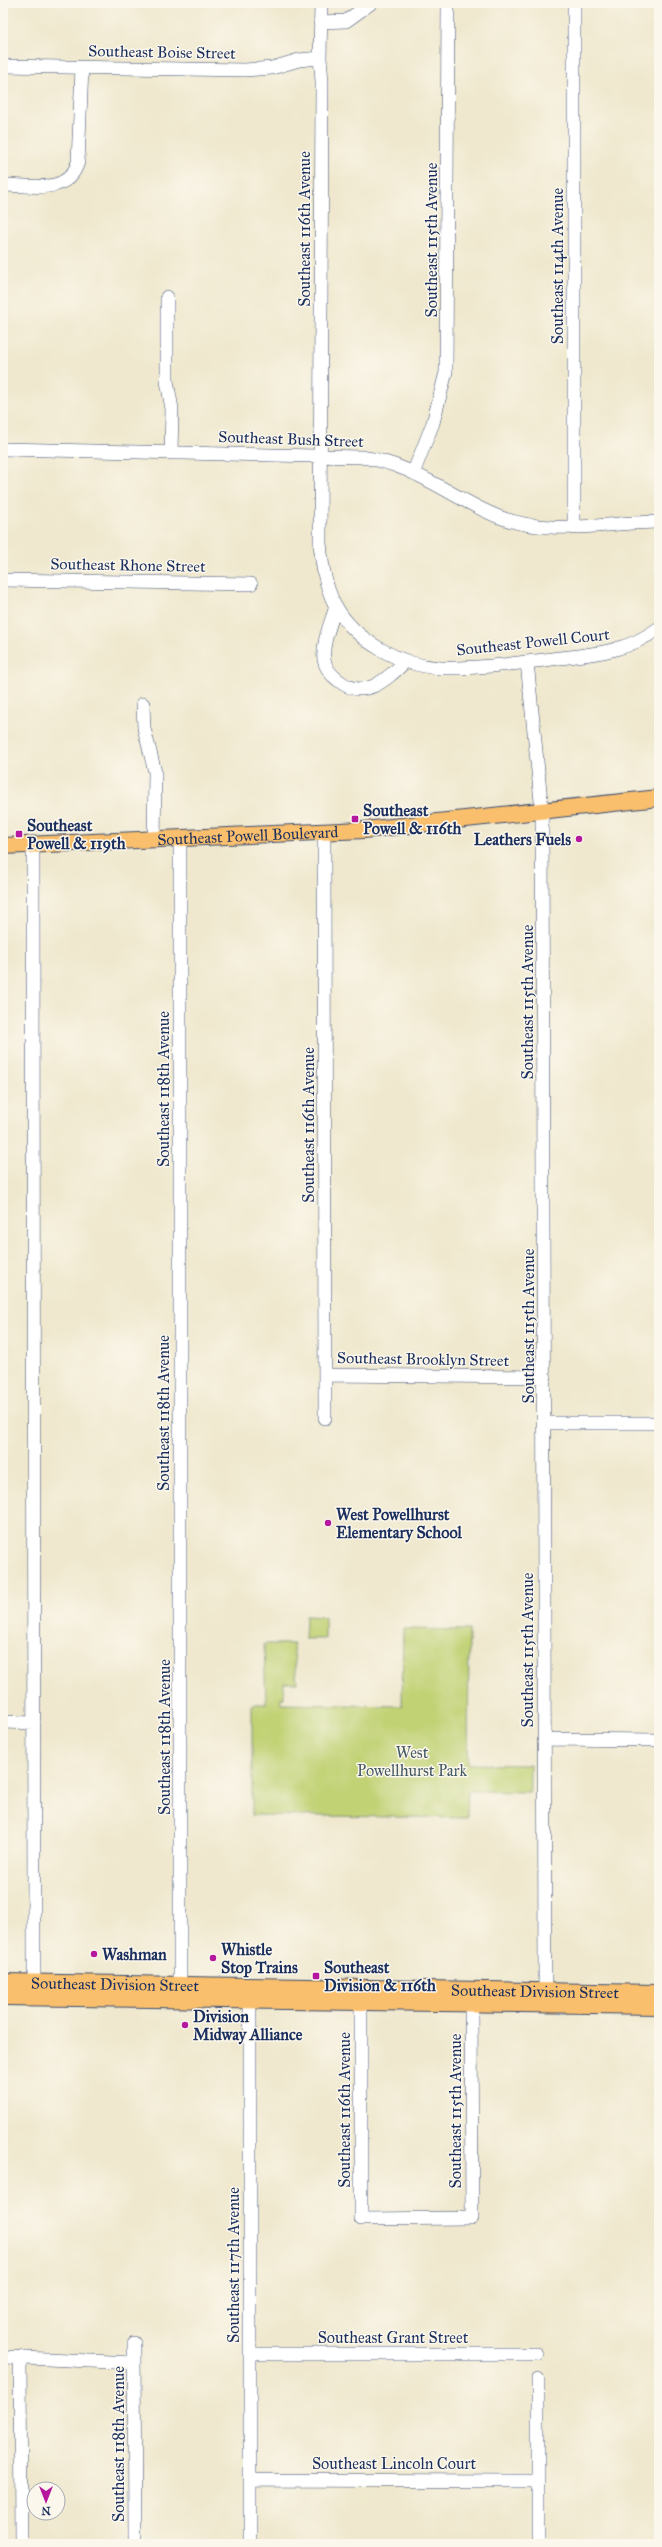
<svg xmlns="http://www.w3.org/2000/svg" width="662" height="2547" font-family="'IM FELL Great Primer',serif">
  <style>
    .green { fill: #c1d275; stroke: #6e806a }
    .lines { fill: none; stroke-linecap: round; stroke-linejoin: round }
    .minor-casing { stroke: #3b4b6f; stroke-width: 14 }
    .major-casing { stroke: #3b4b6f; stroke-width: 18 }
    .minor { stroke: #fff; stroke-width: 13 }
    .major { stroke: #f9bf6d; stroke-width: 16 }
    .poi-dot { fill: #b5179e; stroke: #fbf7ec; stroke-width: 1.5 }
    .labels { text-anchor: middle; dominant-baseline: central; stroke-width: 3; stroke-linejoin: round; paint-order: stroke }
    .street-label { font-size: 16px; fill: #1b2f5e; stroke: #fbf7ec }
    .poi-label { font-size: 16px; font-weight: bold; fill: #1b2f5e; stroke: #fbf7ec; text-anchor: start }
    .park-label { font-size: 16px; fill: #445864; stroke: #fbf7ec }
  </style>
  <rect width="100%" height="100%" fill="#fbf7ec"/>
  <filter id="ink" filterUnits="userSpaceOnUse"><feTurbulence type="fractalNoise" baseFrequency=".025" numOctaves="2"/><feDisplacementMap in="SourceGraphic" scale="8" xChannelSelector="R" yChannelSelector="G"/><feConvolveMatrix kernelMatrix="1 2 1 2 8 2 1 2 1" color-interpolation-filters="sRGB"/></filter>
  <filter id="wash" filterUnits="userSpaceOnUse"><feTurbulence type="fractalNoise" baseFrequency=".012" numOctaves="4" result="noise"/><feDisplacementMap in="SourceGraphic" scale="16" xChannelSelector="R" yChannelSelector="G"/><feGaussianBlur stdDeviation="0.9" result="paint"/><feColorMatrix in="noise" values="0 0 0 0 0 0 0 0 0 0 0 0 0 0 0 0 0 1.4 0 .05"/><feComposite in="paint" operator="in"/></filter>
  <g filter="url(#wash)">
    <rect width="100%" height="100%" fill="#efe8ce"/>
    <path class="green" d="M306,1616l19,1v22h-20z
      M403,1629l66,1 -1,134 62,1v27l-62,-1 -1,27 -215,-3v-111h14l-2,-60h29l4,39h-13v15h-3v6l121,2z"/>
  </g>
  <g filter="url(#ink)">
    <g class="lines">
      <defs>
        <path id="minor" d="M321,3l-1,55 2,23 -2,462c2,22 5,43 15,62 20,36 66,61 106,63 33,1 70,-4 103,-8 43,-6 79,-5 115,-32
          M574,3v525
          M320,22l26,-1 25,-18
          M3,66l242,4 27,-2 27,-8 21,-2
          M3,185c28,0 65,11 75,-23l4,-94
          M167,297v84l5,28 -1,44
          M3,449l358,8c54,7 90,41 138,60 53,20 106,5 160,5
          M414,471l19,-48 13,-51 2,-369
          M3,580l248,4
          M336,606c-5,17 -14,36 -12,54 2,9 7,15 14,20 26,22 49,-1 68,-19
          M527,662l15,149 3,1180
          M143,704l1,24 11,44 -1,68
          M324,833l1,585
          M180,840v1146
          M33,845l1,1146
          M326,1375l219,2
          M544,1423h115
          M3,1722l31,1
          M545,1739l114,1
          M250,1992v552
          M361,2002v217l111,-1 -1,-214
          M134,2343l1,201
          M250,2354h287
          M3,2357l131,6
          M20,2357l1,187
          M250,2480l288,1
          M538,2544v-164"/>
        <g id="major">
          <path id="s1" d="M3,846l361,-16 295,-32"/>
          <path id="s2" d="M3,1982l656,11"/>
          <path d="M3,1997l656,9"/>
        </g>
      </defs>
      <use href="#minor" class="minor-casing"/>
      <use href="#major" class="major-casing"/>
      <use href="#minor" class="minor"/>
      <use href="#major" class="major"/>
    </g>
  </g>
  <g class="poi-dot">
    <rect x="351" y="815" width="8" height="8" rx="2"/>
    <rect x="15" y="830" width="8" height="8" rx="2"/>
    <circle cx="579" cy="839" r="4"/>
    <circle cx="328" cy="1523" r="4"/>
    <circle cx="94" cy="1954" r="4"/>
    <circle cx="213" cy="1958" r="4"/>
    <rect x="312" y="1972" width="8" height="8" rx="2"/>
    <circle cx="185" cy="2025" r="4"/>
  </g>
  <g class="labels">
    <g class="street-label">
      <text transform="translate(162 52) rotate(1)">Southeast Boise Street</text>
      <text transform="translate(304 229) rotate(-90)">Southeast 116th Avenue</text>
      <text transform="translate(431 240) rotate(-90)">Southeast 115th Avenue</text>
      <text transform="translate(557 266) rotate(-90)">Southeast 114th Avenue</text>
      <text transform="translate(291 439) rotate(2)">Southeast Bush Street</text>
      <text transform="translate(128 565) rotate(1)">Southeast Rhone Street</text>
      <text transform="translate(533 642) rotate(-6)">Southeast Powell Court</text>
      <text stroke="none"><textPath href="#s1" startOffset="245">Southeast Powell Boulevard</textPath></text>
      <text transform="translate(527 1002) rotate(-90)">Southeast 115th Avenue</text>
      <text transform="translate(163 1089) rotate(-90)">Southeast 118th Avenue</text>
      <text transform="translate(308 1125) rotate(-90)">Southeast 116th Avenue</text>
      <text transform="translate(528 1326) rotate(-90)">Southeast 115th Avenue</text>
      <text transform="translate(423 1359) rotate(1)">Southeast Brooklyn Street</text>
      <text transform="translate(163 1413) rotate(-90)">Southeast 118th Avenue</text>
      <text transform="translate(527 1650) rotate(-90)">Southeast 115th Avenue</text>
      <text transform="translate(164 1737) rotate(-90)">Southeast 118th Avenue</text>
      <text stroke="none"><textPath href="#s2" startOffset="112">Southeast Division Street</textPath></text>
      <text stroke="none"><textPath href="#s2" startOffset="532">Southeast Division Street</textPath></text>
      <text transform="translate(344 2110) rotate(-90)">Southeast 116th Avenue</text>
      <text transform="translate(455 2111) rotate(-90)">Southeast 115th Avenue</text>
      <text transform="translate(233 2265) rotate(-90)">Southeast 117th Avenue</text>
      <text x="393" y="2337">Southeast Grant Street</text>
      <text transform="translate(118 2444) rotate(-90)">Southeast 118th Avenue</text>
      <text x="394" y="2463">Southeast Lincoln Court</text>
    </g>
    <g class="poi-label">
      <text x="363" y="810">Southeast<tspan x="363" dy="18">Powell &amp; 116th</tspan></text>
      <text x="27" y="825">Southeast<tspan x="27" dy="18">Powell &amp; 119th</tspan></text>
      <text x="571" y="839" text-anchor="end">Leathers Fuels</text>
      <text x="336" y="1514">West Powellhurst<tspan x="336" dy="18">Elementary School</tspan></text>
      <text x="221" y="1949">Whistle<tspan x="221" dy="18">Stop Trains</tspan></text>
      <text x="102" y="1954">Washman</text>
      <text x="324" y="1967">Southeast<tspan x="324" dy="18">Division &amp; 116th</tspan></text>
      <text x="193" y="2016">Division<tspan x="193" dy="18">Midway Alliance</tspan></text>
    </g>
    <g class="park-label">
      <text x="412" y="1752">West<tspan x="412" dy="18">Powellhurst Park</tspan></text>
    </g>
  </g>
  <rect width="662" height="2547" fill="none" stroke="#fbf7ec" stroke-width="16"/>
  <g transform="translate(46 2501) rotate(180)"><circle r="19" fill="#fbf7ec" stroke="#a1a7b3"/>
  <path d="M0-3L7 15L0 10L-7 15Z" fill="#b5179e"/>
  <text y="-6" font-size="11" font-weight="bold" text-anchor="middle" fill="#1b2f5e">N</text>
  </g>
</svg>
